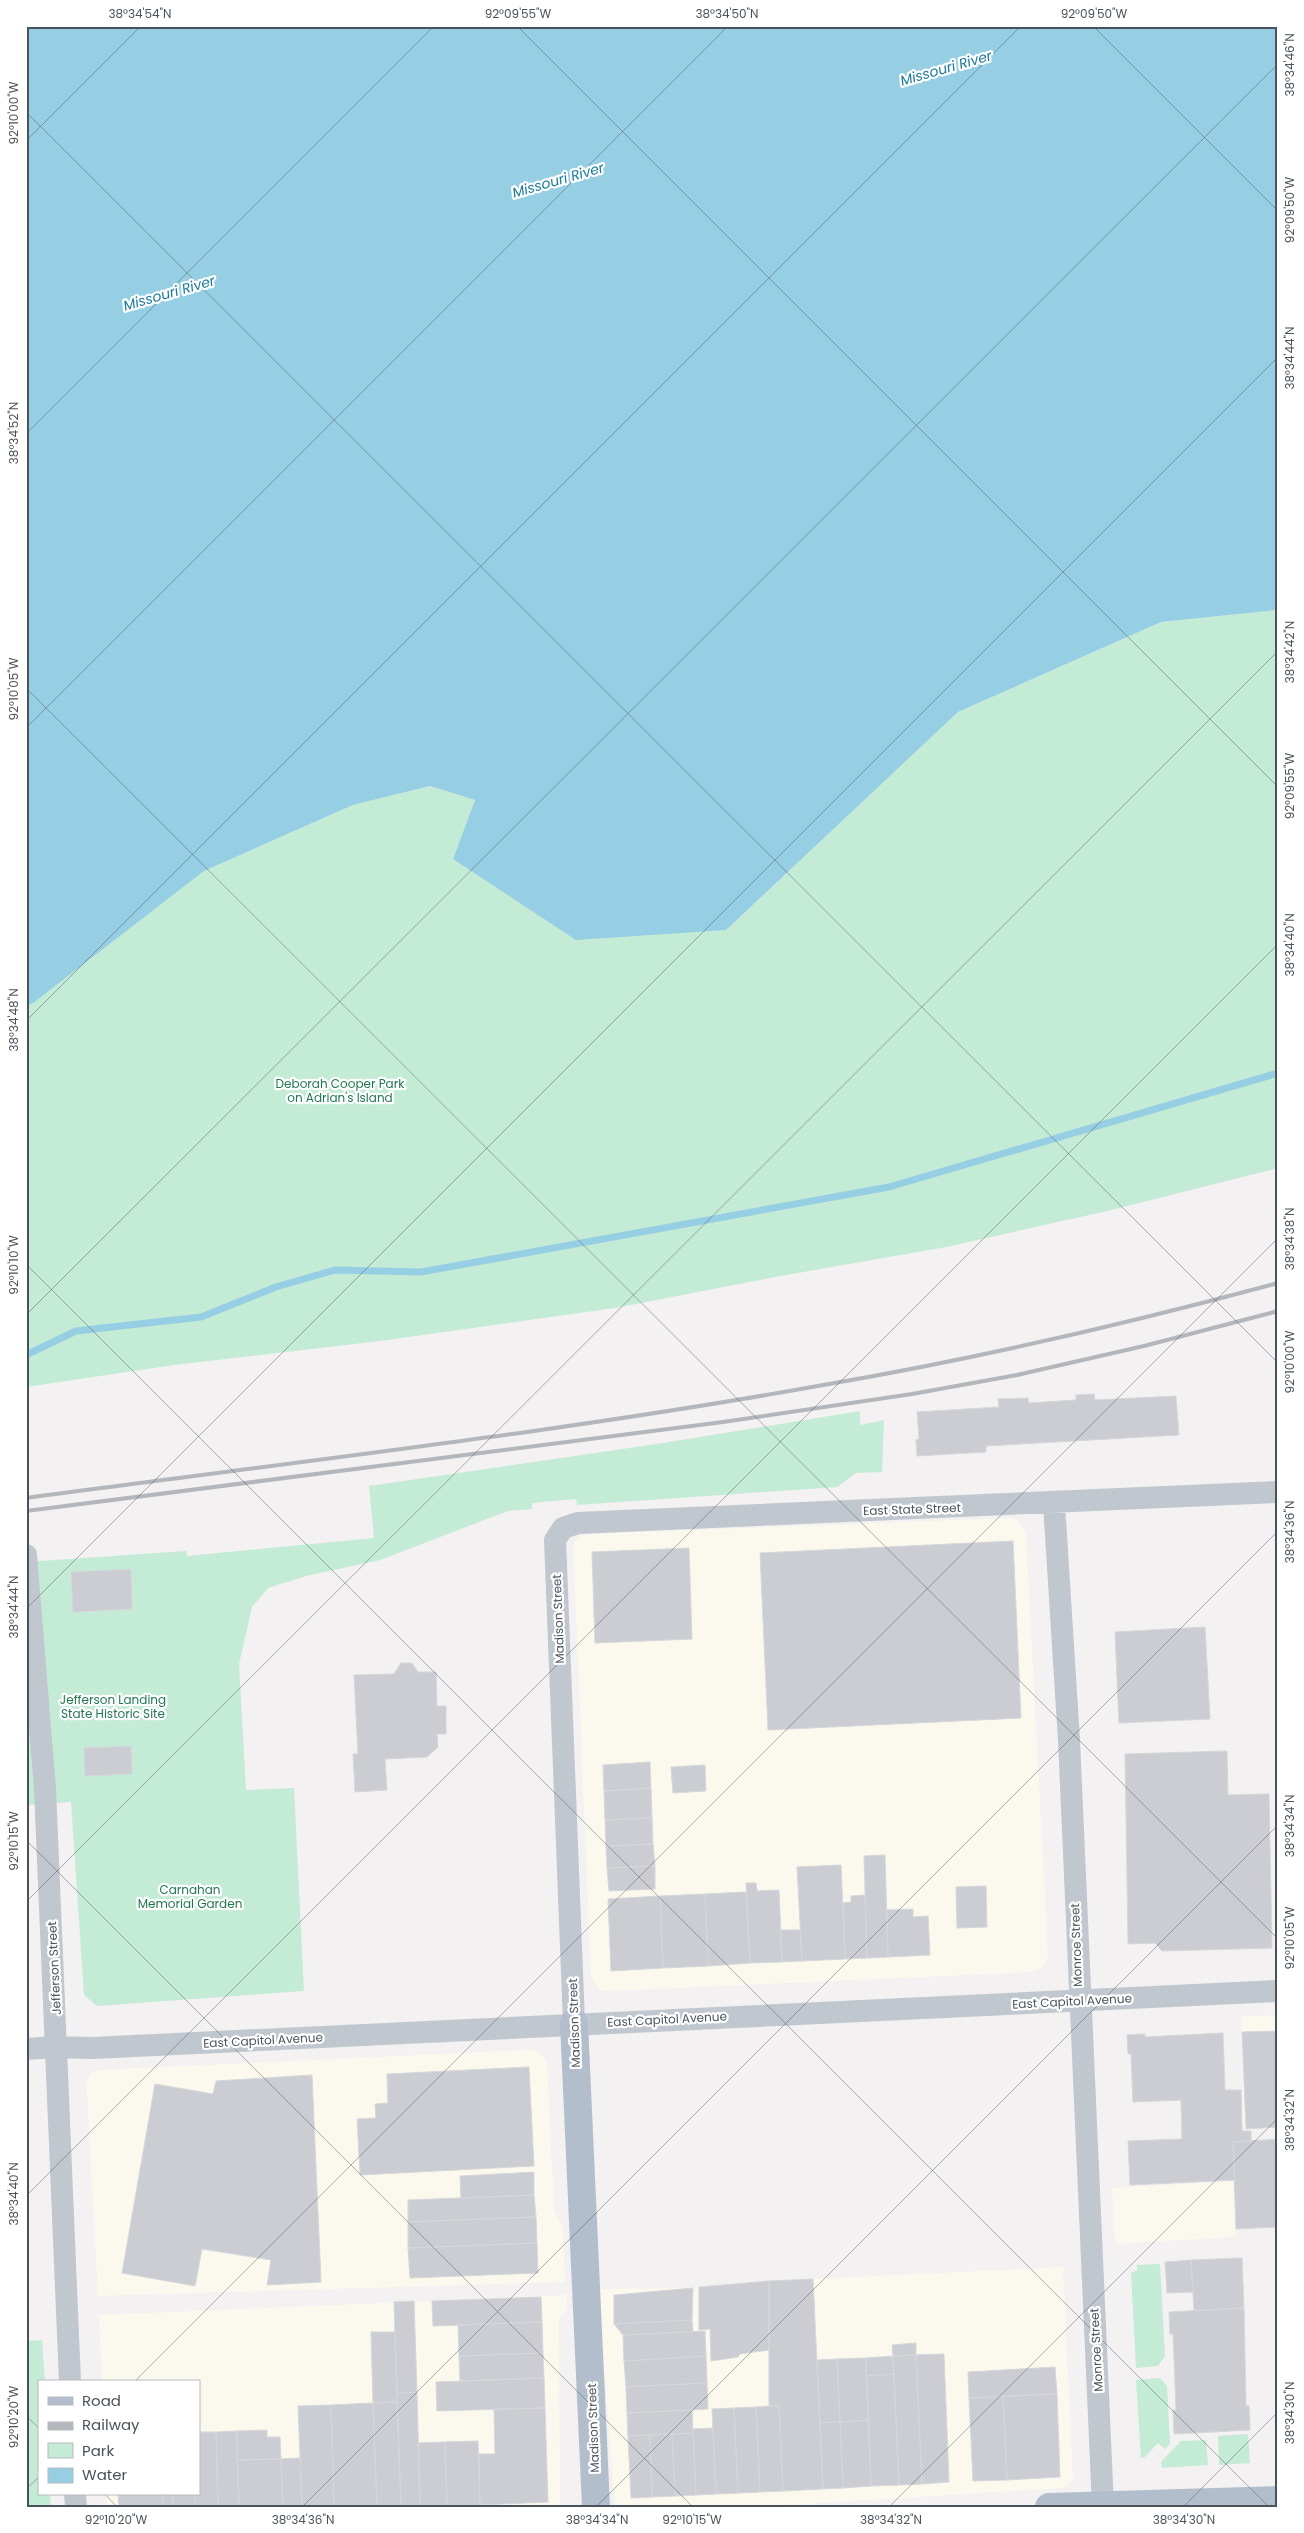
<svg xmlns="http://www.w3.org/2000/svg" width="1304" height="2533" font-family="Poppins,sans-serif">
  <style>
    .commercial { fill: #fbf8ed }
    .green { fill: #c4ebd6 }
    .water { fill: #96cee3 }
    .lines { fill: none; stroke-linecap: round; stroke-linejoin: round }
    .stream { stroke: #96cee3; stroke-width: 7 }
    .building { fill: #cbcdd2; stroke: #d5d7db }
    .minor { stroke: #c0c7ce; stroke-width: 22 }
    .major { stroke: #b3becc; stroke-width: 28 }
    .rail { stroke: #b3b6ba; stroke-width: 4 }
    .ticks { fill: none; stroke: #4a535c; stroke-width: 1; stroke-opacity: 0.45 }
    .labels { text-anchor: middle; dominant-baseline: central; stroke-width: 4.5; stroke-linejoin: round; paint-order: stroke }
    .park-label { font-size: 12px; fill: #227752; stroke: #fff }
    .street-label { font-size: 12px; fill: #4a535c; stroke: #fff }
    .water-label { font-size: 14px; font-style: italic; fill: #1c7a9e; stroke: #fff }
    .neatline { fill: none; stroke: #4a535c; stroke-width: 2 }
    .ticks-label { font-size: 12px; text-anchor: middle; fill: #4a535c }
  </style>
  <rect width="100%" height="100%" fill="#f3f1f1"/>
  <path class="commercial" d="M1010,1518l9,2 7,15 22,421 -6,12 -10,4 -422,19 -10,-1 -9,-14 -18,-432 4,-6 8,-4z
    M1278,2015v113l-34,2 -3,-114z
    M528,2050l9,1 10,10 7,149 9,17 2,55 -467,14 -11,-204v-9l3,-9 9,-4z
    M1233,2181l3,56 -121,7 -3,-56z
    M1063,2267l10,212 -5,7 -5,2 -303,19h-145l-15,-188v-30l93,-1 76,-7z
    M567,2295v15l-8,7 1,190h-453v-13h92v-112h-97l-3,-67z"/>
  <path class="green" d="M1278,610v558l-171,43 -161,36 -171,30 -160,31 -235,33 -206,24 -148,22v-382l7,-3 171,-131 149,-66 77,-19 45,14 -22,59 273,71 232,-218 203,-90z
    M860,1411v14l24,-5 -2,52 -26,1 -19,14 -260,18 -1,-6 -44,4v6l-24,2 -128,49 -74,16 -38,12 -16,19 -13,57 7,126 48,-2 10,203 -207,15 -13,-11 -13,-193 -45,3v-243l160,-11 1,5 187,-18 -5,-52 294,-43z
    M1160,2264l5,92 -7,10 -22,2 -5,-96 6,-1v-6z
    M42,2340l3,42h-6v112h11l1,13h-25v-166z
    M1160,2378l7,8 3,58 -5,5 -7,-6 -13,14 -4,1 -5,-78z
    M1248,2434l2,29 -31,2 -1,-29z
    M1206,2440l2,25 -46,3 -1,-6 20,-21z"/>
  <path class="water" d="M26,26h1252v584l-117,12 -203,90 -232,218 -150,10 -123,-81 22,-59 -45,-14 -77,19 -149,66 -171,132 -7,2z"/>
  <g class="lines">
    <path class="stream" d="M26,1355l50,-24 125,-14 75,-30 59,-17 86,2 468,-85 389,-114"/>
  </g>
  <path class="building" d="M1094,1394l1,6 81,-4 3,39 -193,11v6l-69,4 -1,-16 3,-1 -2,-27 82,-5 -1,-8 30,-1 1,5 47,-3v-5z
    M1013,1541l8,177 -253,12 -8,-177z
    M689,1548l3,91 -97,4 -3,-91z
    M131,1569l1,40 -59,3 -2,-40z
    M1205,1627l5,92 -91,4 -4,-91z
    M401,1663h11l6,9h18l1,34h9v28h-9l1,13 -11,10 -42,2 2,31 -32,2 -2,-38h5l-4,-79 40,-1z
    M131,1746l1,28 -47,2 -1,-28z
    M1227,1751l1,44 41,-1 3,154 -110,3 -7,-8 -27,1 -3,-190z
    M650,1762l1,26 -47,3 -1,-26z
    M705,1765l1,26 -33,2 -2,-26z
    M651,1788l1,30 -47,2 -1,-29z
    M652,1818l1,26 -47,2 -1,-26z
    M653,1844l2,22 -48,2 -1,-22z
    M885,1855l3,102 -21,1 -3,-102z
    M841,1865l4,94 -43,2 -5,-94z
    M655,1866v23l-46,2 -2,-23z
    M746,1883h10l1,8 22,-1 3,72 -32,1z
    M986,1886l1,41 -30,1 -1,-41z
    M746,1892l4,71 -42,3 -3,-72z
    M705,1894l3,72 -45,2 -3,-72z
    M865,1895l2,63 -22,1 -2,-56 8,-1v-6z
    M660,1896l3,72 -52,3 -3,-72z
    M913,1909v8l15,-1 2,39 -42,2 -1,-47z
    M780,1930h20l2,31 -20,1z
    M1278,2031v96l-32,2 -4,-97z
    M1223,2033l2,57h16l1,41h9v10l-18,1 2,38 -105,5 -2,-44 54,-2 -1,-39 -48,2 -2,-48h-3l-1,-19 18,-1v3z
    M529,2067l5,99 -174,9 -3,-56 19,-1 -1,-14 13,-1 -1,-29z
    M312,2075l9,207 -54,3 4,-25 -69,-11 -7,37 -73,-13 33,-189 58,10 3,-13z
    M1278,2139v88l-42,2 -3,-87z
    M534,2172v23l-73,3 -1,-22z
    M534,2195l2,22 -128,5v-22z
    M536,2217l1,26 -129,5v-26z
    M537,2243l1,30 -128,5 -2,-30z
    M1242,2258l2,50 -50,3 -3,-51z
    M1191,2260l2,32 -26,1 -2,-31z
    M813,2279l10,210 -40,2 -4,-85h-10v-125z
    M769,2281v69l-29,4 -2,3 -27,4 -1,-32 -11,1v-43z
    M693,2288l-1,32 -78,4v-29z
    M541,2297l1,25 -109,4 -1,-25z
    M414,2301l3,91 -20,1 -3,-91z
    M1244,2308l2,98h3l1,24 -76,4 -1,-24h3l-3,-76h-3l-1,-22z
    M692,2320l1,12 -70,3 -9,-11z
    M542,2322l1,31 -84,3 -1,-31z
    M705,2331l1,25 -82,5 -1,-26z
    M371,2332h24l2,70 -24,1z
    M916,2343v12l-23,1 -1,-11z
    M543,2353l1,25 -84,3 -1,-25z
    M944,2354l5,128 -27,2 -6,-129z
    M916,2355l6,129 -23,1 -6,-129z
    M706,2356l1,27 -81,4 -2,-26z
    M893,2356l1,18 -28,2v-18z
    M866,2358l3,62 -29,2 -3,-63z
    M837,2359l3,63 -20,1 -3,-63z
    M1055,2367l2,27 -88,4 -1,-26z
    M894,2374l5,111 -28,1 -5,-110z
    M544,2378l1,30 -108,3 -1,-29z
    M707,2383l1,26 -81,4 -1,-26z
    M417,2392l3,115h-19l-4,-114z
    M1057,2394l3,83 -53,3 -4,-84z
    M1003,2396l4,84 -34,1 -4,-83z
    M397,2402l4,105h-24l-4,-104z
    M373,2403l4,104h-43l-3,-102z
    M331,2405l3,102h-32l-4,-101z
    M769,2406h10l4,85 -23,1 -4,-85z
    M756,2407l4,85 -22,1 -4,-85z
    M545,2408l3,94 -68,3 -1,-51h16l-1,-45z
    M734,2408l4,85 -22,1 -4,-85z
    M692,2410l1,23 -65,3 -1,-23z
    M869,2420l2,66 -28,2 -3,-66z
    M840,2422l3,66 -20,1 -3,-66z
    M713,2428l3,66 -20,1 -3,-66z
    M267,2430v7h13l1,22 -44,1v-29z
    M237,2431l2,76h-21l-2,-75z
    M199,2432h17l2,75h-22l-1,-13h4z
    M693,2433l3,62 -21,1 -3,-62z
    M672,2434l3,62 -23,1 -2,-62z
    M650,2435l2,62 -21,1 -3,-62z
    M478,2441l2,64 -33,1 -2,-64z
    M445,2442l2,64 -27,1 -2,-64z
    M300,2458l2,49h-19l-2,-48z
    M281,2459l2,48h-44l-2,-47z
    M118,2494h44l1,13h-44z
    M162,2494h11v13h-10z
    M173,2494h22l1,13h-23z"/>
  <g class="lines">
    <path class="minor" d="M1054,1504l15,236 34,767
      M26,1555l19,234 25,593
      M574,2023l-19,-483 8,-12 15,-5 700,-31
      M26,2049l30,-2 36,1 1186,-57
      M75,2494l1,13"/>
    <path class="major" d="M574,2023l22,484
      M1049,2507l229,-7"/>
    <path class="rail" d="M26,1498c268,-36 537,-66 803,-114 151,-26 301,-61 449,-101
      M26,1511l697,-89 189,-28 105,-19 127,-29 134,-35"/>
  </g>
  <path class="ticks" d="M517,26l761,761M1093,26l185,185M26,112l1252,1251M26,141l115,-115M26,434l408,-408M26,688l1252,1251M26,728l702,-702M26,1021l995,-995M26,1264l1243,1243M26,1315l1252,-1251M26,1609l1252,-1252M26,1840l667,667M26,1902l1252,-1251M26,2196l1252,-1252M134,2382l1144,-1144M26,2416l13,12M26,2489l13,-12M105,2494l12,13M302,2507l976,-976M596,2507l682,-682M889,2507l389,-389M1183,2507l95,-95"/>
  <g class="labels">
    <g class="park-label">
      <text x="340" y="1083">Deborah Cooper Park<tspan x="340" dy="14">on Adrian's Island</tspan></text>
      <text x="113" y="1699">Jefferson Landing<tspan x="113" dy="14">State Historic Site</tspan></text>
      <text x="190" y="1889">Carnahan<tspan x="190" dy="14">Memorial Garden</tspan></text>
    </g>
    <g class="street-label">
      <text transform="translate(912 1509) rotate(-2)">East State Street</text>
      <text transform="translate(558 1619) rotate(-92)">Madison Street</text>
      <text transform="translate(1076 1945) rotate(-92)">Monroe Street</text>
      <text transform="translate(54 1968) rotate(-93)">Jefferson Street</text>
      <text transform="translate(1072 2001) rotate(-3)">East Capitol Avenue</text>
      <text transform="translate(667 2019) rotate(-3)">East Capitol Avenue</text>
      <text transform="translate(574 2023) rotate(-92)">Madison Street</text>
      <text transform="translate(263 2040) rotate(-3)">East Capitol Avenue</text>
      <text transform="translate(1096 2350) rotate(-93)">Monroe Street</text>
      <text transform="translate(593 2428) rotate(-92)">Madison Street</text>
    </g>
    <g class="water-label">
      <text transform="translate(946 68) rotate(-16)">Missouri River</text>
      <text transform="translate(558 180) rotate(-16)">Missouri River</text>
      <text transform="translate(169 293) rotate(-16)">Missouri River</text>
    </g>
  </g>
  <rect width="1304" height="2533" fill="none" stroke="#ffffff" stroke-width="55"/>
  <rect x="38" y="2380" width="162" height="115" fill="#ffffff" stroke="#b7babe"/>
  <rect x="48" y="2397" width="25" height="8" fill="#b3becc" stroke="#b7babe"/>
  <text x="82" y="2406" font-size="15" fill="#4a535c">Road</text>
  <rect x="48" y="2422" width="25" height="8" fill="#b3b6ba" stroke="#b7babe"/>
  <text x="82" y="2430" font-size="15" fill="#4a535c">Railway</text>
  <rect x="48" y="2443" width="25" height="15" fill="#c4ebd6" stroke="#b7babe"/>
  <text x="82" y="2456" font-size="15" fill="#4a535c">Park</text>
  <rect x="48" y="2468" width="25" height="15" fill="#96cee3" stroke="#b7babe"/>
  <text x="82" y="2480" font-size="15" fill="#4a535c">Water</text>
  <rect x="28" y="28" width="1248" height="2478" class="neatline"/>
  <g class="ticks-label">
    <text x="140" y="18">38°34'54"N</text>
    <text x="518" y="18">92°09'55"W</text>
    <text x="727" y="18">38°34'50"N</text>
    <text x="1094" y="18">92°09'50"W</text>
    <text transform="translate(1290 65) rotate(-90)" y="4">38°34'46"N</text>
    <text transform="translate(14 113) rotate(-90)" y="4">92°10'00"W</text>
    <text transform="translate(1290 210) rotate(-90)" y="4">92°09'50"W</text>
    <text transform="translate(1290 358) rotate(-90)" y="4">38°34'44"N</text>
    <text transform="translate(14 433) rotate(-90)" y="4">38°34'52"N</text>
    <text transform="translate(1290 652) rotate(-90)" y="4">38°34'42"N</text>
    <text transform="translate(14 689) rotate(-90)" y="4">92°10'05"W</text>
    <text transform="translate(1290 786) rotate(-90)" y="4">92°09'55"W</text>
    <text transform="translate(1290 945) rotate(-90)" y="4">38°34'40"N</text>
    <text transform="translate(14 1020) rotate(-90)" y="4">38°34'48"N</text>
    <text transform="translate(1290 1239) rotate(-90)" y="4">38°34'38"N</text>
    <text transform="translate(14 1265) rotate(-90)" y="4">92°10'10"W</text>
    <text transform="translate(1290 1362) rotate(-90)" y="4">92°10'00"W</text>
    <text transform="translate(1290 1532) rotate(-90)" y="4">38°34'36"N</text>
    <text transform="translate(14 1607) rotate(-90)" y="4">38°34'44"N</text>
    <text transform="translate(1290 1826) rotate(-90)" y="4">38°34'34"N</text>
    <text transform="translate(14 1841) rotate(-90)" y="4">92°10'15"W</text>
    <text transform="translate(1290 1938) rotate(-90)" y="4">92°10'05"W</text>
    <text transform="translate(1290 2120) rotate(-90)" y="4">38°34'32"N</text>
    <text transform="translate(14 2194) rotate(-90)" y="4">38°34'40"N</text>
    <text transform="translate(1290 2413) rotate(-90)" y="4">38°34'30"N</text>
    <text transform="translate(14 2417) rotate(-90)" y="4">92°10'20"W</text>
    <text x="116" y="2524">92°10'20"W</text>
    <text x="303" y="2524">38°34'36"N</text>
    <text x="597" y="2524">38°34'34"N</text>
    <text x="692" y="2524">92°10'15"W</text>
    <text x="891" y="2524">38°34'32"N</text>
    <text x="1184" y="2524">38°34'30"N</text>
  </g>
</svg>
